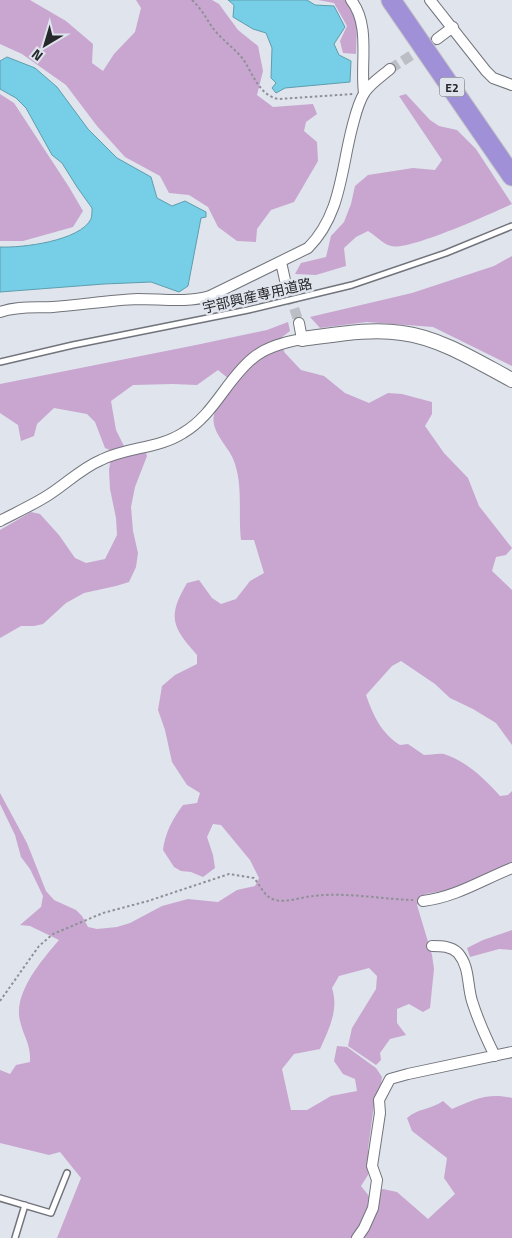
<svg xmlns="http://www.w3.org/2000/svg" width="512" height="1238" font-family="'Titillium Web','Noto Sans JP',sans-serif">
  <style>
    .green { fill: #c8a6d0 }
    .water { fill: #76cfe6; stroke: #5e9dae }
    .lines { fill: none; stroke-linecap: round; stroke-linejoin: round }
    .street-tunnel { stroke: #bbbec5; stroke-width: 10; stroke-dasharray: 10 5; stroke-linecap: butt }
    .lane-casing { stroke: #72747c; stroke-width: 8 }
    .street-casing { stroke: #72747c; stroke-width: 12 }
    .secondary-casing { stroke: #72747c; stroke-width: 16 }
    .highway-casing { stroke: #c3c3c4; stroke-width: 21 }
    .path { stroke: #8e9096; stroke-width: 2; stroke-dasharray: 2.5 2.5; stroke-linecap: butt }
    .lane { stroke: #fff; stroke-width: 5 }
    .street { stroke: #fff; stroke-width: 10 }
    .secondary { stroke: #fff; stroke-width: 14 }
    .highway { stroke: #a090d7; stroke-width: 19 }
    .labels { text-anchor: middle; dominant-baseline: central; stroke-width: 5; stroke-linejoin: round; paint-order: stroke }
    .shield { fill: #e0e4ec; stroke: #5e6065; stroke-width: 1 }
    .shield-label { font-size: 12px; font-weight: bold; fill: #27282b }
    .street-label { font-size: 14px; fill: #27282b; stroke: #e0e4ec }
  </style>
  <rect width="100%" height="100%" fill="#e0e4ec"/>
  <path class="green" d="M0,0h30l36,21 27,23 -1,19 11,8 11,-17 21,-22 6,-24 -5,-8h76l7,4 19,26 20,16 5,25 -6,24 16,12 40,-3 4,10 -11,8 -2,9 13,11 1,19 -24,41 -23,8 -14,19 -1,13 -19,-1 -19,-14 -10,-20 -19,-12 -20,-2 -9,-17 -35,-19 -28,-31 -31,-41 -44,-31 -22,-10z
    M318,0h28l2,2 9,23 -1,29 -13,-1 -3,-12 7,-15 -13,-23z
    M0,94l14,9 55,84 14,24 -10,16 -50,14h-23z
    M406,94l24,26 9,6 18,4 19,19 36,55c-20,9 -103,47 -121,42 -8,-2 -16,-11 -23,-15l-12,6 -12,11 2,18 -30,9 -21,-1 6,-11 25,-6 5,-21 13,-14 7,-18 4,-18 13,-11 45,-7 22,2 7,-10 -43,-64z
    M512,256v110l-79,-39 -66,-5 -47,6 -10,-11 102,-24 82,-27z
    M288,322l2,9 -12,9 7,13 16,17 23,6 21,17 24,10 19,-10 14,1 30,8v12l-7,12 19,27 24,25 11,28 33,42 -6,7 -10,2 -4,14 20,19v155l-16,-22 -23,-14 -23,-11 -15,-14 -34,-23 -9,5 -26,29c7,20 15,38 34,50l8,-1 16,11c6,0 14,-2 20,-1 22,7 41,25 56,42l8,-1 4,-4v73l-30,11 -27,14 -30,5 -8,11 15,50 2,14 -4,39 -7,4 -14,-8 -12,5v14l9,12 -16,4 -10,14 1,7 -5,5 -28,-19 4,-18 24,-39 1,-13 -8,-8 -30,8 -7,12c7,22 -3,41 -12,61l-26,5 -12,15 9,41h16l24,-14 26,-5 -2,-12 -12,-5 -9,-13 3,-15 10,1 29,21 6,9 -1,7 -6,14 -7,51v26l-7,11 8,10 14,-7 14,3 31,27 27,-25 -11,-16 3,-20 -35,-27 -5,-13c11,-10 23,-8 36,-17l9,8c20,-9 37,-17 60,-11v140h-455l24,-60 -21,-26 -11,3 -49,-12v-73l10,4 6,-9 14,-3c1,-18 -6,-24 -10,-41 -7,-28 22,-61 39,-81l-29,-14 -10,-1 21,-18 2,-11 -13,-27 -9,-12 -6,-22 -15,-31v-11l27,50 19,48 8,9 22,10 6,6 6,11 9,2 20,-2 13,-4 32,-17 26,-7 30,3 19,-12 18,-4 4,-8 -9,-18 -29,-35 -8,-1 -6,13 6,18 2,13 -12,9 -12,-5 -10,-1 -7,-4 -11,-17c2,-17 10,-32 20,-45l14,-2 3,-10 -13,-8 -15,-23 -7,-32 -7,-20 4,-24 13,-11 22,-11v-9c-25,-28 -30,-38 -10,-72l12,-3 13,18 9,6 15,-5 14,-18 14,-8 -10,-33h-13c-3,-25 2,-52 -6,-76 -4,-16 -25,-31 -21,-49 2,-12 13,-22 21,-31l-17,-14 -21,15 -24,-1 -40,1 -22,16 5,29 8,16 19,-2 4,12 -12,31 -4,20 2,24 5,22 -2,14 -7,15 -13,4 -32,7 -18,10 -23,21 -9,2h-13l-21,12v-108l31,-18 9,2 19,21 16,23 11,5 19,-4 12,-24 -1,-17 -6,-29 -1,-19 3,-19 -7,-3 -10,-26 -8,-8 -33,-6 -17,16 -3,12 -13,5 -3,-16 -18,-12v-29l196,-39 71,-15z
    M512,930v20l-13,-1 -29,8 -3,-9 16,-8z"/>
  <path class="water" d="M228,0h79l8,5 19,1 11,21 -11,17 5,11 12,6 -1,21 -65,6 -9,5 -4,-5 4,-5 -5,-5 1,-30 -6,-15 -13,-4 -20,-12 1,-12z
    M7,57l28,11 22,19 31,42 29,29 34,19 6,21 15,8 13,-5 21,11v5l-5,1 -13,68 -9,6 -28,-10 -47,2 -104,8v-45c22,1 80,-6 91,-28 1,-3 1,-8 1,-11l-15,-21 -15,-24 -10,-8 -26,-47 -10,-10 -16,-9v-28z"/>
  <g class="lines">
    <path class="street-tunnel" d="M390,69l47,-30
      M285,280l14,43"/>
    <defs>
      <path id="lane" d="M0,362l73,-17 175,-35 104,-25 94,-32 66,-27
        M0,1198l51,15 16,-40
        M15,1238l10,-33"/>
      <path id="street" d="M351,0c20,25 9,64 13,93
        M430,0l56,71 7,7 19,7
        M437,39l16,-12
        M281,262l4,18
        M0,312c18,-6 35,-4 53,-5 28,-2 57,-7 85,-8 24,0 49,4 72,-3l98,-48c33,-33 33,-78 44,-120 3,-11 6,-26 13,-36 6,-9 17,-16 25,-23
        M0,521c17,-9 35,-17 50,-27 17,-11 32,-26 51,-34 26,-13 57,-11 82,-27 31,-18 43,-53 70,-75 13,-11 32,-16 49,-19l-3,-16
        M423,901c33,-4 59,-21 89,-33
        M432,946c9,0 19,0 26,7 12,14 9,32 14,48 6,19 14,37 23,55
        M357,1238l7,-10 9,-20 4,-28 -5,-14 8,-53 -1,-13 11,-21 18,-5 104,-22"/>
      <path id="secondary" d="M302,339c33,-4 67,-11 100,-6 39,5 76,29 110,47"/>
      <path id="highway" d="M391,0l121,176"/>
    </defs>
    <use href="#lane" class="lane-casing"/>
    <use href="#street" class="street-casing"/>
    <use href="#secondary" class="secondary-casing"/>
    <use href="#highway" class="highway-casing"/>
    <path class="path" d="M192,0c13,12 16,24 26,34 8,9 18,16 25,25 10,15 16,36 35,40l76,-5
      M0,1001l39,-55 14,-12 50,-21 45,-12 81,-27 25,4c7,8 10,19 21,22 12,3 26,-3 38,-4 33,-4 67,3 100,4"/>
    <use href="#lane" class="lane"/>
    <use href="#street" class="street"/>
    <use href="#secondary" class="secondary"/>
    <use href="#highway" class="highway"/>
  </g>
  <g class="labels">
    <rect class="shield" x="439.5" y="77.5" width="25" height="19" rx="4"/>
    <g class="shield-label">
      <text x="452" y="87">E2</text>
    </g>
    <g class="street-label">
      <text transform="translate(257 295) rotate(-13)">宇部興産専用道路</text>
    </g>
  </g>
  <g transform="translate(45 45) rotate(218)" stroke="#e0e4ec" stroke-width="4" paint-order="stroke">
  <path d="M0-4L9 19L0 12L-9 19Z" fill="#27282b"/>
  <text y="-8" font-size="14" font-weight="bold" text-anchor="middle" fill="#27282b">N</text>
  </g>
</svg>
